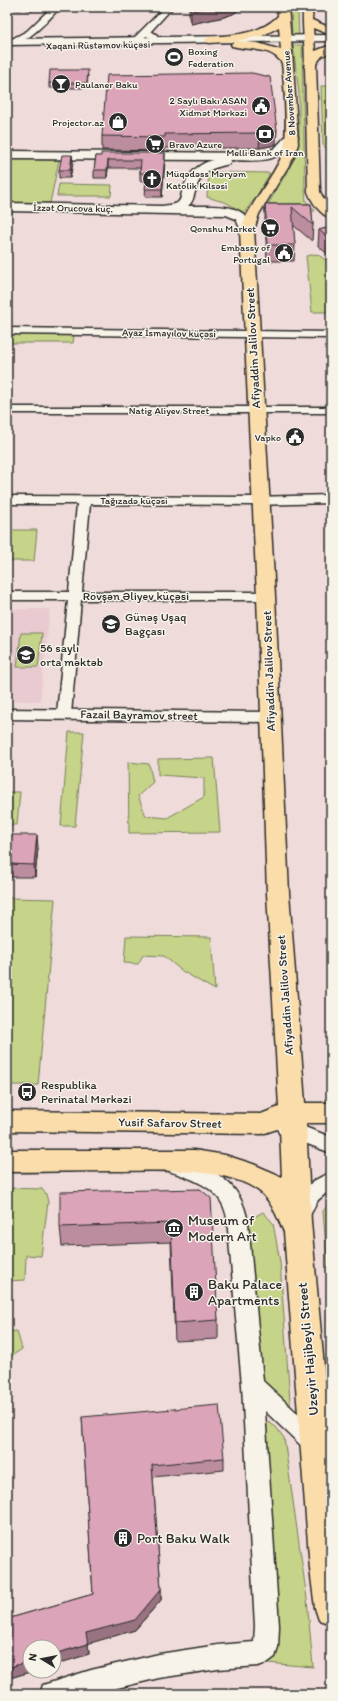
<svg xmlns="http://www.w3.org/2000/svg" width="338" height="1701" font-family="Itim,sans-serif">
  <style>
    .built { fill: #e9cad0 }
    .green { fill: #c5d489; stroke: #78805a }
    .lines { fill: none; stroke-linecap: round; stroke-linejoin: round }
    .minor-tunnel { stroke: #c8b8b7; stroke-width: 8; stroke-dasharray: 8 4; stroke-linecap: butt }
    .minor-casing { stroke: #2b2b2b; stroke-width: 3 }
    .tertiary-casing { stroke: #2b2b2b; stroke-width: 3 }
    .secondary-casing { stroke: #2b2b2b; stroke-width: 3 }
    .trunk-casing { stroke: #2b2b2b; stroke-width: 3 }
    .minor { fill: #f7f3e8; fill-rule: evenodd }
    .tertiary { fill: #f7f3e8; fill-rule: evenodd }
    .secondary { fill: #f7f3e8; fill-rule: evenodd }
    .trunk { fill: #faddab; fill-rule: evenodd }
    .wall { fill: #bc8d9f; stroke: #2b2b2b }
    .shaded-wall { fill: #997382; stroke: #2b2b2b }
    .building { fill: #dba4b9; stroke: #2b2b2b }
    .labels { text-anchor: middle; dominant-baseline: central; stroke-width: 3; stroke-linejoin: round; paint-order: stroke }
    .far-street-label { font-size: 10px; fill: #2b2b2b; stroke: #f7f3e8 }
    .far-poi-label { font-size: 10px; fill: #2b2b2b; stroke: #f7f3e8; text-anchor: end }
    .street-label { font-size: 12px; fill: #2b2b2b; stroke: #f7f3e8 }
    .poi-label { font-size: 12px; fill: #2b2b2b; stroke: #f7f3e8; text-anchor: start }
    .near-poi-label { font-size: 14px; fill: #2b2b2b; stroke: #f7f3e8; text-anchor: start }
    .near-street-label { font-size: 14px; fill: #2b2b2b; stroke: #f7f3e8 }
  </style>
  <rect width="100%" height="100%" fill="#efdbda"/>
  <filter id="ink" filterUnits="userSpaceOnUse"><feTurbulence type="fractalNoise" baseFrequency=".025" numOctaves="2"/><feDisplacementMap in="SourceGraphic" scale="8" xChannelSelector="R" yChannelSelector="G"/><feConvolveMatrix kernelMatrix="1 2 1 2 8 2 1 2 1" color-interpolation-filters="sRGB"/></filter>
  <g filter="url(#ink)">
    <path class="built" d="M7,609h43l-10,92h-33z"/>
    <path class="green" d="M291,10h7l1,27 -7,-1z
      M293,45h9l3,146 1,10 9,10h-51l26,-44 7,-19 2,-10v-44z
      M321,86h10v65l-4,-2 -4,-4z
      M7,159l52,1 -9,43h-43z
      M209,172l61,1 -14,24 -12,16 -17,-10 -20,-6z
      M59,184l53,1 -1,11h-54z
      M317,254l14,10v48h-19l-6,-56z
      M7,334l67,1 -1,8h-66z
      M7,530h30l-3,31h-26l3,-19h-4z
      M21,633h21l-4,34h-21z
      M69,732h15l-9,94h-14z
      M214,758l6,74 -91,1 -1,-71 21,2 4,18 -15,14 8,20 21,2 37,-21v-19l-46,-3v-16z
      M7,792h13l-3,33h-10z
      M7,898l48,1 -17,186h-31z
      M126,936l85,1 4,53 -33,-19 -18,-15 -21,-1 -5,9 -14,-1z
      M7,1188l35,1 4,5 2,8 -7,54 -15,-1 -1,25 -18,1z
      M331,1202v105l-8,-96z
      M263,1212l10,11 7,39 11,153 -29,-31 -17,-162z
      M17,1331l5,18 -15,10v-27z
      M259,1416l17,11 8,11 23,161 6,68 -46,-4 4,-18z"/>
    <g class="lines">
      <path class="minor-tunnel" d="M14,7l24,2"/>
      <defs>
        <path id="minor" d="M52,7h8c-9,11 -35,39 -50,37v-4l17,-9z
          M165,7h8l-22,24 6,4v4h-3l-8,-3 -5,5 -23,4v-4l17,-4z
          M88,41h3v4l-41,3 -4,-2 4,-2z
          M7,328l324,4v6l-324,-4z
          M7,407h324v6h-324z
          M331,495v8l-77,2 -164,-1 -8,88h184l5,1 2,3 -2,3 -5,1h-185l-10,114 -2,3 -5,2 -5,-2 -2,-3 11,-114h-61v-8h62l8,-88h-70v-8l247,1z
          M286,1120l45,17v16l-52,-20 -2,-5 2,-5z
          M176,1157c38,13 65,23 72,66l15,158 61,57 7,2v22l-23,-10 -43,-41 14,215 -1,22 -3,9 -8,6 -9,3 -40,3 -59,9 -67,16h-52l3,-9 48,-15 68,-16 59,-9 36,-3 1,-16 -13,-241 -15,-167c-5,-30 -32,-38 -58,-47l-3,-6 3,-6z
          M331,1173v16l-13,11 -11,21 -7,2 -7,-2 -3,-6c10,-23 17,-34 41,-42z"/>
        <path id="tertiary" d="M7,709l263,3 6,1 3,4 -3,4 -6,1 -263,-3z"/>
        <path id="secondary" d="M331,35v6l-324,4v-6z
          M292,133l4,1 2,3c-19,27 -37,24 -67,23l-2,4c-20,5 -28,7 -34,28 -2,6 -2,10 -7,14 25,1 57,-6 66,24l-2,3h-10l-6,-14 -10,-4 -219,-4v-8l155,3c4,-1 11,-1 15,-3 4,-2 4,-7 5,-11 6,-17 13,-27 31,-32l-206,-1v-8l256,2c17,-3 18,-17 29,-20z"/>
        <path id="trunk" d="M278,7h10l5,57 5,80 -4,13 -35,57 -5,16 21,366 14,297 16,210h26v20h-25l5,99 20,224v178l-12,-4 -4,-12 -5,-39 -26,-337c-7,-15 -12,-31 -25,-41 -35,-26 -107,-20 -149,-20 -34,0 -69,1 -103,1v-22h187l31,5 28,9 23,10 6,4 -2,-50 -18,6 -255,-3v-20l254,3 18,-7 -12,-214 -10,-297 -17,-366c10,-26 29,-47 41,-72 9,-18 3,-74 1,-95 -12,-17 -32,-12 -50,-17l-1,-2 4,-3 -26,2 -5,-3 5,-3c25,-2 50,-2 69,-21zM279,27l2,23 -23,-7 -21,-2 25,-5z
          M303,7h10l-1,13 19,8v7l-18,-7 2,23 16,-6v7l-9,4 -6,8 4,128 4,7 7,8v11c-11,-3 -19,-16 -23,-26l-3,-124 -1,-2 1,-2c0,-19 -3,-38 -2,-57z"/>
      </defs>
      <use href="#minor" class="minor-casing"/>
      <use href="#tertiary" class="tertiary-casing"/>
      <use href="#secondary" class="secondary-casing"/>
      <use href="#trunk" class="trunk-casing"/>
      <use href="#minor" class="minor"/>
      <use href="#tertiary" class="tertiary"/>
      <use href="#secondary" class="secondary"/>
      <use href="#trunk" class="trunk"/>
    </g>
    <path class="wall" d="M189,7h54l-10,7 -9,3 -33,7 -2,-6z
      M252,73l24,71 -5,2 -12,2h-94v3l-63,-1v-14z
      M88,75l-1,13h-38v-5z
      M72,155l1,8 -3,15h-11v-8z
      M96,156l69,5 -3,36h-17l1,-16h-6v-13h-32l-1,10h-13v-8z
      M265,204h46l2,21 -1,16 -19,-16 2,20 -1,16h-27l-2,-42z
      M331,227v30l-13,-11 1,-16z
      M7,835l31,13 -3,29h-28z
      M200,1189l18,131v19l-43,2 -4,-99 -109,4 -2,-19z
      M82,1417l142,41v12l-71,7 8,112v11l-26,30 -47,13 1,11 -82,25v-60l86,-25z"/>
    <path class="shaded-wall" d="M210,7h33l-10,7 -9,3 -33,7v-13z
      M277,130l-1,14 -5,2 -12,2 1,-15z
      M165,153v8l-3,36v-8z
      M72,155l1,8 -3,15v-8z
      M108,160v8l-1,10v-8z
      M37,835l1,13 -3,29 -1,-12z
      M161,1589v11l-26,30 -48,14 -1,-11z
      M88,1644l1,10 -35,11v-11z
      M30,1661v10h3l-26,8v-11z"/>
    <path class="building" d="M190,7h20l-19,4z
      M50,70h38l-1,13h-38z
      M252,73l18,4 7,53 -5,2 -12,1 -95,1v3l-63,-1 5,-61z
      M101,153h64l-3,36h-17l2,-16h-7l1,-13h-33l-1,10h-13l2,-14h5z
      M62,155h10l-2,15h-11z
      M265,204h46l2,21 -21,-18 3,38h-27z
      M331,227v13l-12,-10z
      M7,835h30l-3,30 -27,-1z
      M200,1189l11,9 7,122 -43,3 -4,-100 -111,4v-35z
      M219,1405l5,53 -72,7 9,124 -26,31 -49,13 2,11 -34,10v-7h-24v14l-23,7v-49l86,-25 -11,-177z"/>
  </g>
  <defs>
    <symbol id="stadium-disc" viewBox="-11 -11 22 22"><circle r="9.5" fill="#2b2b2b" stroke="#f7f3e8"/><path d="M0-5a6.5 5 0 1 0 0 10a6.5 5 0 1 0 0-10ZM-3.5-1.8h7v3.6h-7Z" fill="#fff"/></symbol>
    <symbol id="bar-disc" viewBox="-11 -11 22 22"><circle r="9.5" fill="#2b2b2b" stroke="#f7f3e8"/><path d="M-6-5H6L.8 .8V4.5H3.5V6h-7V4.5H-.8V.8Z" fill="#fff"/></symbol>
    <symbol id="civic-disc" viewBox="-11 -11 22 22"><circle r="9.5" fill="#2b2b2b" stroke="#f7f3e8"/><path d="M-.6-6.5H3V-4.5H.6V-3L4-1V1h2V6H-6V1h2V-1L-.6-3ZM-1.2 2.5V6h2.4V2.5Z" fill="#fff"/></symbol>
    <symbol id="shop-disc" viewBox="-11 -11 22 22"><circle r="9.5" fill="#2b2b2b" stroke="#f7f3e8"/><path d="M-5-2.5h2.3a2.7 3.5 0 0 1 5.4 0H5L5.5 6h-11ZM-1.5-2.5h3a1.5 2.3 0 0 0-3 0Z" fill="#fff"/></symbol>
    <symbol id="bank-disc" viewBox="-11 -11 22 22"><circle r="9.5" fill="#2b2b2b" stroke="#f7f3e8"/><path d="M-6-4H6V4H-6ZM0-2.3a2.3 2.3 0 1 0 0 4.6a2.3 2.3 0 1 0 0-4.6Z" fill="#fff"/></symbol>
    <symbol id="supermarket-disc" viewBox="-11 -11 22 22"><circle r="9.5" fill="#2b2b2b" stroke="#f7f3e8"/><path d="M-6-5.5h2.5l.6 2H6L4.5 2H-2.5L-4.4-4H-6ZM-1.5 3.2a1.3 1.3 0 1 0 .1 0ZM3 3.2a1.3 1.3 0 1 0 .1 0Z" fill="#fff"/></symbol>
    <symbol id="church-disc" viewBox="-11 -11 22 22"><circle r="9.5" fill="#2b2b2b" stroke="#f7f3e8"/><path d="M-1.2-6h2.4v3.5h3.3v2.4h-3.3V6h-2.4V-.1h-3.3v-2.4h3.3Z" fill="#fff"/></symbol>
    <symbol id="school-disc" viewBox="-11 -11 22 22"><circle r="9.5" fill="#2b2b2b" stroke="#f7f3e8"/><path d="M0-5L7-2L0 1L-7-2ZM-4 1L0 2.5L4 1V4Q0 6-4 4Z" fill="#fff"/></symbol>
    <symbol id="bus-disc" viewBox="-11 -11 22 22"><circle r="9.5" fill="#2b2b2b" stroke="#f7f3e8"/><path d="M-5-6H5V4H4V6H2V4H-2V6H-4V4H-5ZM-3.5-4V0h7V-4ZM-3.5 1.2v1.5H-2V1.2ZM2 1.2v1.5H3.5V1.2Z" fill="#fff"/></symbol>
    <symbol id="museum-disc" viewBox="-11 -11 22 22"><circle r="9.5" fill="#2b2b2b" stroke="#f7f3e8"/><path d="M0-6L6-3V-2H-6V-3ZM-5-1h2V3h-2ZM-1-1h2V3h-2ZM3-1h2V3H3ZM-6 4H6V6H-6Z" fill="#fff"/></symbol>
    <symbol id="building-disc" viewBox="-11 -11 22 22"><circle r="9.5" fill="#2b2b2b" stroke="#f7f3e8"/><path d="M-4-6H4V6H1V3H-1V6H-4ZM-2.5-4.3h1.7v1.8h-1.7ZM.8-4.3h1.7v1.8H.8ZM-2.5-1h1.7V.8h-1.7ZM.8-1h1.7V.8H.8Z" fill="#fff"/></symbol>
  </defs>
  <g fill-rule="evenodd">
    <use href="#stadium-disc" x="163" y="46" width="22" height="22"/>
    <use href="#bar-disc" x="50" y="73" width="22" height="22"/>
    <use href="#civic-disc" x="250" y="95" width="22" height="22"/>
    <use href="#shop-disc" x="107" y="111" width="22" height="22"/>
    <use href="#bank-disc" x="254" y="123" width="22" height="22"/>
    <use href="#supermarket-disc" x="144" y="133" width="22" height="22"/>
    <use href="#church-disc" x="141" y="168" width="22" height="22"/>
    <use href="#supermarket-disc" x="259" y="217" width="22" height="22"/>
    <use href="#civic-disc" x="273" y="242" width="22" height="22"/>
    <use href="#civic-disc" x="284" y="426" width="22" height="22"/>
    <use href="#school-disc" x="100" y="613" width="22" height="22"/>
    <use href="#school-disc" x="15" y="644" width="22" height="22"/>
    <use href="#bus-disc" x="16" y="1081" width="22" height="22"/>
    <use href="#museum-disc" x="163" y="1217" width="22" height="22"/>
    <use href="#building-disc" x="183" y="1281" width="22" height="22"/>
    <use href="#building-disc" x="112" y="1527" width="22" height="22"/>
  </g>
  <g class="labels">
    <g class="far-street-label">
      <text transform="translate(98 45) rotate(-1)">Xəqani Rüstəmov küçəsi</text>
      <text transform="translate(289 93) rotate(-94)">8 November Avenue</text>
      <text transform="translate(73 208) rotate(1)">İzzət Orucova küç.</text>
      <text transform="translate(169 333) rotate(1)">Ayaz İsmayılov küçəsi</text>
      <text x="169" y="410">Natig Aliyev Street</text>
      <text x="134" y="500">Tağızadə küçəsi</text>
    </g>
    <g class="far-poi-label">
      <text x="188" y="51" text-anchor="start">Boxing<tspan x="188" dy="12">Federation</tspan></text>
      <text x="75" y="84" text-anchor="start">Paulaner Baku</text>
      <text x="247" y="100">2 Saylı Bakı ASAN<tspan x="247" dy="12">Xidmət Mərkəzi</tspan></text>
      <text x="104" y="122">Projector.az</text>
      <text x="169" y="144" text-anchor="start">Bravo Azure</text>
      <text x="265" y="152" text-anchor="middle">Melli Bank of Iran</text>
      <text x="166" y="173" text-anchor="start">Müqədəss Məryəm<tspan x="166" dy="12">Katolik Kilsəsi</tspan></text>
      <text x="256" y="228">Qonshu Market</text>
      <text x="270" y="247">Embassy of<tspan x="270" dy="12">Portugal</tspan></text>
      <text x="281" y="437">Vapko</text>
    </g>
    <g class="street-label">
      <text transform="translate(253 348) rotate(-93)">Afiyaddin Jalilov Street</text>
      <text x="136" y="596">Rövşən Əliyev küçəsi</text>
      <text transform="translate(269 671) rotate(-92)">Afiyaddin Jalilov Street</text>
      <text transform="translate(139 715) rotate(1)">Fazail Bayramov street</text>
      <text transform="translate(285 995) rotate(-94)">Afiyaddin Jalilov Street</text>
      <text transform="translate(170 1123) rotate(1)">Yusif Safarov Street</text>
    </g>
    <g class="poi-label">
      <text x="125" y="617">Günəş Uşaq<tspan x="125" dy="14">Bağçası</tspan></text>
      <text x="40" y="648">56 saylı<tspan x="40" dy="14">orta məktəb</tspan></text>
      <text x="41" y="1085">Respublika<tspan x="41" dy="14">Perinatal Mərkəzi</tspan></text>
    </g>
    <g class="near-poi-label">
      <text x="188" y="1220">Museum of<tspan x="188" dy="16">Modern Art</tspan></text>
      <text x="208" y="1284">Baku Palace<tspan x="208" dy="16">Apartments</tspan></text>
      <text x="137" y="1538">Port Baku Walk</text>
    </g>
    <g class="near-street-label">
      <text transform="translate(308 1349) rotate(-95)">Uzeyir Hajibeyli Street</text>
    </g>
  </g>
  <rect width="338" height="1701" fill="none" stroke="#f7f3e8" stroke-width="24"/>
  <rect x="12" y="12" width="314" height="1677" fill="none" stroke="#2b2b2b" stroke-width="1.5" filter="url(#ink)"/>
  <g transform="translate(42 1659) rotate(280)"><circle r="19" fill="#f7f3e8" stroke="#a5a39c"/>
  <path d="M0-3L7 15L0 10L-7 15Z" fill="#2b2b2b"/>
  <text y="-6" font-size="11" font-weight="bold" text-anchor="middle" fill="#2b2b2b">N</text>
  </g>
</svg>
